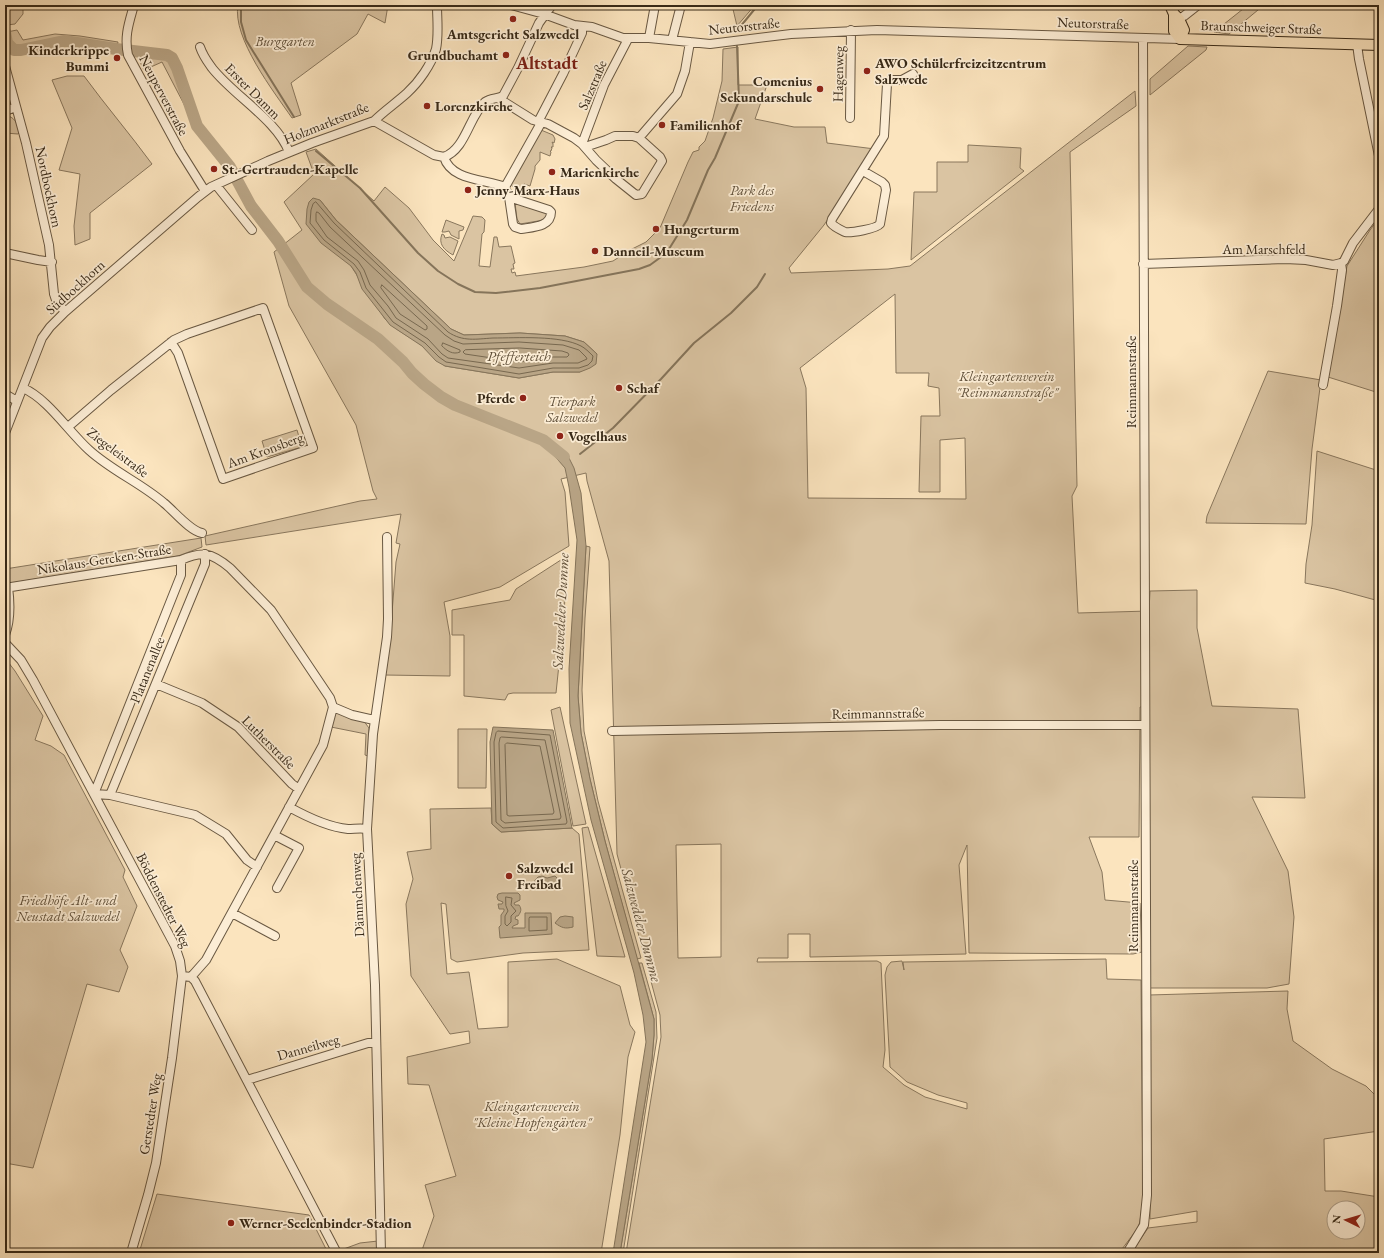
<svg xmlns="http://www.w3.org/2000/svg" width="1384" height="1258" font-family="'EB Garamond',serif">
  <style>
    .green { fill: #dac4a2; stroke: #89775d; fill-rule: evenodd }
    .water { fill: #b9a586; stroke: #85745a }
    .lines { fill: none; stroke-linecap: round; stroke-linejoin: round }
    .shore { stroke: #78684f; stroke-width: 1 }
    .stream { stroke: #85745a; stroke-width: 2 }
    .river { stroke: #b9a586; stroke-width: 12 }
    .minor-casing { stroke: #695842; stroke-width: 10 }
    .major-casing { stroke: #382a18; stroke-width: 12 }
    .minor { stroke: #fcedd5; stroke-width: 8 }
    .major { stroke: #fbe4be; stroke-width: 10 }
    .poi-dot { fill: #8f2418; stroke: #fcedd5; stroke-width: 1.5 }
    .labels { text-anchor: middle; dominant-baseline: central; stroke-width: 3.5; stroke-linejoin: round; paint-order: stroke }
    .street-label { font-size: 14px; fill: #382a18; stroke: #fcedd5 }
    .poi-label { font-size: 14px; font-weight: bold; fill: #382a18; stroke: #fcedd5; text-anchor: start }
    .park-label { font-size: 14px; font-style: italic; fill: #60503a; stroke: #fcedd5 }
    .water-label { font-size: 15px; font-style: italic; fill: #5f4f39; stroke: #fcedd5 }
    .district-label { font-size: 18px; font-weight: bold; fill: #7a1f14; stroke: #fcedd5 }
  </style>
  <rect width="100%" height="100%" fill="#fbe4be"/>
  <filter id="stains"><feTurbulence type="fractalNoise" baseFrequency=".005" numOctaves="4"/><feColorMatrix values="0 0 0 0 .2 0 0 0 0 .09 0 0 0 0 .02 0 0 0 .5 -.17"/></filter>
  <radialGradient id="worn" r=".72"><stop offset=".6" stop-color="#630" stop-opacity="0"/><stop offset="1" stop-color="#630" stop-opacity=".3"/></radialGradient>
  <path class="green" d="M5,5h18v9l-8,10 -8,1z
    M238,5h150l-3,18 -17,-9 -11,20 -66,49 10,32 -9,3c-18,-26 -60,-80 -54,-113z
    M732,5h23l-18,21z
    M1248,5h16l-35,29 -15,-2z
    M17,30l6,10 32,-6 25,2 38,6 -2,10 -54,-9 -40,6 -8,-1 -6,-5 -1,-11z
    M1188,46l19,1 -1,3 -56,45v-16z
    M738,47v38h29l-12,34 39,8h31l2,16 48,6 -51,76 -35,43 2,5 97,-4 22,-3 225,-175 1,15 -66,46 7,334 -5,10 6,117 71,-2 1,-20 47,-1v38l15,78 86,3 7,89 -53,-1 36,74 6,46 -5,67 -22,4h-118l-1,-281h-8l-1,130h-50l13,35 3,28 35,3 2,49 -9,2 -164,-1 -2,-108 -8,20 7,89 -156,3v-23h-22v24h-30l-1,4 120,-1 4,2 4,87 -2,17 21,18 21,12 42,12v-6l-29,-8 -31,-13 -17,-15 -5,-92 2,-8 4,-5 11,-1 2,9 -1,-8 203,-3 1,20 34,1 2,218 -3,23 -2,7 -19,25h-493l35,-216 -1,-22 -43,-161 -8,-293 -22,-80 -1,-8 -25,6 4,13 4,54 -69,41 -56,15 6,34v40l-66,-1 8,-62 4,-51 4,-18 -4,-1 5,-29 -195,31 -1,-9 155,-35 17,-2 -4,-8 -17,-66 -67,-119 -15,-54 28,-22 -18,-28 30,-28 -8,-22 10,-3 58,52 11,-14 24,21 24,32 21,21 19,-45 9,1 3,3 -1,12 -2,2 -3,32 11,1 4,-30h3l2,10 12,-1 4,17 -2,1 1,5h-3l1,4 3,-1 1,4 68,-9 29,-6 17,-11 16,-8 14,-14 28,-66 5,-10 6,-2v-3l6,-6 8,-23 9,-37 1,-32zM320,200l16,20 115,109 13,6 56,-2 45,3 19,6 13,12 -17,18h-27l-34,6 -74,-12c-9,-6 -16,-14 -24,-21 -12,-9 -26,-15 -36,-26l-34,-53zM895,294l1,79h33l-1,13 11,2 1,28h-19l-2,76h21v-52l25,-2 1,61 -158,-1 -2,-110 -6,-20zM721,844v113l-43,1 -2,-113z
    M134,50l33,1 8,6 18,49 -6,4 -25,-48 -18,8z
    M67,76h17c22,30 46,58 68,88l-62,49v26l-15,6 -1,-19 6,-52 -21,-4 13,-42 -20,-48z
    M5,115c10,2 12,8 15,17l-2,2 -13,-1z
    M541,130l12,5 2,4 -1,4 -2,-1 1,2v3h-2l1,1 -1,3h-1l1,1 -1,4 -10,-4v8l-5,6v3l-5,17 -6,-2v5l-11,-2 -2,-3z
    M968,145l53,3 -1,20 4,3 -113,89 3,-68h23v-30h31z
    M515,203l34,11 -5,6 -24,4 -3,-5z
    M1379,218v175l-51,-16 19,-111 23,-36z
    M446,220l18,7 -1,3 -4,1v8l-8,-4 -2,-4 -4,1h-3z
    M442,234l2,1 1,3 5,-1 8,4 -5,14c-9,-5 -15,-11 -11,-21z
    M1268,371l53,9 -9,69 -6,75 -100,-1 1,-7z
    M297,430l5,17 -35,10 -5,-16z
    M1317,451l62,20v130l-44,-12 -30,-6 1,-19 6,-39z
    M201,538l1,9 -24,9 -173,28v-15z
    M586,546l4,1 -5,71 -3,72 2,41 14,70 43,157 -4,1 -32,-118 -15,-62 -9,-46 -3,-37z
    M567,556l-3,60 -8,77h-43l-5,1 -3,6 -41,-4v-61h-12v-25l58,-10 6,-11z
    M5,658l10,13 28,45 -8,24 16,6 13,9 61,115 -2,7 14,29 -17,44 8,17 -9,25 -32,-8 -54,184 -28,-5z
    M560,707l26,117 -13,2 -22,-116z
    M338,712l25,8 6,8 -1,28 -3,-1 1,-21 -35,-7 2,-11z
    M458,729h29l-1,59h-28z
    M491,808l1,16 9,8 71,-4 7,6 10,116 -66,3 -66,9 -6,-3 -5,-55 -5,-1 6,71 22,-2 9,57 30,-2v-65l49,-3 63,27 10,39 5,7 -7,25 -8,78 -19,118h-180l13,-37 -9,-31 31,-9 -27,-91 -21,-1 -1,-27 63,-14 -1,-12 -19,3 -39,-58 -5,-72 7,-25 -6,-27 24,-3 -1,-40z
    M588,827l37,130 -28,-1 -15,-128z
    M639,963h3l14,49 1,26 -34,215h-3l32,-194 2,-24v-16z
    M1288,991l-1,18 6,32 39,28 34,17 13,13v32l-55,8 1,52h16l38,6v56h-248l17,-25 49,-6v-11l-47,8 -1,-224zM1334,1208h24v24h-24z
    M157,1194l152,21 19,38h-189z
    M378,1241v12h-35l-2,-3 19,-7z"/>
  <path class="water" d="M313,198l7,2 16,20 115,109 13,6 56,-2 45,3 19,6 13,12 -1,10 -6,4 -10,4h-27l-34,6 -74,-12 -9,-5 -14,-15 -32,-21 -28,-36 -6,-16 -5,-7 -30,-23 -15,-19 1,-15 2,-7z
    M552,444l17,14 5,10 7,25 5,53 -8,150 3,37 9,46 15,62 49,178v16l-2,24 -32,194h-7l33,-211 -3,-27 -9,-42 -43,-153 -21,-97 -1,-54 8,-129 -8,-53 -4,-19 -13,-15z
    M493,727l60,3 19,98 -71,4 -9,-8 -2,-82z
    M542,876l5,2 8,-2 2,2v6l-3,3h-4l-4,-5 -2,1 -2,5 -7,-2v-6l3,-3z
    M502,893h16l2,2v5l-6,3 1,2h4c3,4 2,7 -1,11h-2l-1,3 3,1v4l-5,2 -1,2h13v-15h26l1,21 -52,4 -1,-11 2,-2v-10l3,-4v-2h-5l-1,-5h4l1,-2 -5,-2 -1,-3 1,-3z
    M565,916l8,1v10c-8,2 -11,1 -18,-4l5,-6z"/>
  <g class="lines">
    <path class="shore" d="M316,202l18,21 114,109c15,10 28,7 45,6 24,0 67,-3 88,8 4,2 8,6 12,10l-1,5 -4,4 -9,3h-26l-34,6 -73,-12 -7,-5 -14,-14 -32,-21 -27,-34 -6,-16 -6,-8 -30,-24 -14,-17 1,-13 2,-6z
      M317,212l2,1 11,14 115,108 9,6 9,3 56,-2 44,3 16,5 7,7 1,2 -9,4h-25l-34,5 -71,-10 -6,-4 -14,-15 -32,-21 -8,-12 -18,-21 -6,-15 -6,-9 -31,-24 -11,-16v-7z
      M382,285l45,41v3l-2,1 -25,-16 -19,-26z
      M443,343l17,7v2c-7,3 -13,-1 -18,-6z
      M520,348l42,3 6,2 1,2 -2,2h-16l-32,5 -54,-8 -2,-2 2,-2z
      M498,731l52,4 17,87 -1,2 -63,4 -7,-6 -2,-80 2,-9z
      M502,737l43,3 16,77 -1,2 -55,4 -4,-3 -2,-77 1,-5z
      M507,743l33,3 14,66 -1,2 -44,2 -2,-1 -2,-70z
      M506,897l6,1 -1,7 5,6 -5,5v6l-4,4 -2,-2v-8l3,-5 -2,-5z
      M530,917h17v13l-18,1v-12z"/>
    <path class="stream" d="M242,5l-1,5v12l5,18 48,77
      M737,32l3,-5 18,-22
      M316,151l44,37 58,65 20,18 20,13 17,8 21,1 44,-5 99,-19 11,-4 11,-8 8,-8 18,-29 21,-50 7,-12 24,-57 -2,-55
      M580,454l33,-26 48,-49 33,-36 37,-30 26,-26 8,-13"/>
    <path class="river" d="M5,32l2,11 7,7h7l43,-9 52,8 51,6 5,3 5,10 20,58 33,41 21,39 27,35 29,46 20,17 51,35 25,23 9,11 12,11 17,13 14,8 88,35 21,17"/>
    <defs>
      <path id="minor" d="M134,5c-5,18 -10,31 -6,50l52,96 25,40
        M511,5l33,9 30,11 18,2 31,11h26l61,6 81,-10 86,-4 303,9
        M1174,21l10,-5 14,-11
        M649,38l6,-33
        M672,40l9,-35
        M1357,44l2,15 20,97
        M200,47c3,9 7,14 12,21 22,28 65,52 77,84
        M5,66l21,77 23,102 5,49 2,6 9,12
        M498,98l35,22 15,4 26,14 8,6 14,16 20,19 20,16 6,-1 20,-33 -2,-4 -21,-19 -6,-2h-18l-9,4 -21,7
        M5,111l11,-4
        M850,118l1,-88
        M374,121l60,34 10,2
        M538,122l25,-48 19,-41v-6
        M639,138l38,-44 8,-23 5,-29
        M582,144l22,-59 24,-46
        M444,157c22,-8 25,-41 41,-55 6,-4 12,-3 18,-6l15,-28 21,-45 13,-18
        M444,157c7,24 42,22 61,30
        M863,171l19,11 3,3 1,5 -6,34c-4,5 -29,9 -35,8 -4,-2 -11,-5 -14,-9l1,-4 52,-83 3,-52 4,-4h11l11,-6
        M216,185l36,45
        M505,187l4,10 40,13 2,2c0,15 -18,15 -30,17l-6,-2 -2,-3 -4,-27
        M505,187l36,-64
        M5,253l33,7 14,2
        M1143,264l142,-5 21,1 27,5 8,-2 3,-2 9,-18 26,-34
        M1323,385l14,-79 5,-36 -1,-7
        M23,388c25,11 45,43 66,62 23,21 52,33 75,53 10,8 26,28 38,30
        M5,394l12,7
        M68,427l43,-37 63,-50 13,-6 76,-26 50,140 -90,31 -45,-126 -7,-11
        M5,433l37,-95 8,-11 15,-15 133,-115 13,-10 57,-26 44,-18 62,-22c10,-10 22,-18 33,-28 12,-11 24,-28 29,-44 3,-14 1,-30 1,-44
        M181,560v15l-87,219 16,1 85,20 31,19 21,26 10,7
        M5,588l176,-28c21,-9 30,-8 49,8l41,42 59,88 3,9
        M5,635c5,-13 5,-33 3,-48
        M5,643l16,17 12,20 142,266 5,15 2,15 -10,82 -16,105 -8,32 -17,58
        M156,684l46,19 36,24 54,57 7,5
        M333,707l19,8 22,5
        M612,731l328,-6h205
        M110,795l95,-231v-10
        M289,807c18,10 39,20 59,22 6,0 13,-1 19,0
        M274,835l25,13 -22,40
        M232,913l43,23
        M182,976l9,1 4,4 142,272
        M191,977l15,-17 117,-215 10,-38
        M247,1080l121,-37h8
        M381,1253l-6,-268 -8,-156 6,-95 14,-97 1,-18 -1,-82
        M1127,1253l17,-28 3,-30 -4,-1157"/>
      <path id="major" d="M1170,5l4,9v17l6,8
        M1174,14l5,5 5,11 -4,9
        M1180,39l199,6"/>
    </defs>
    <use href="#minor" class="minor-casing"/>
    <use href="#major" class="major-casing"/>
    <use href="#minor" class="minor"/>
    <use href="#major" class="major"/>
  </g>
  <g class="poi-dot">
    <circle cx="513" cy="19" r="4"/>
    <circle cx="506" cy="55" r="4"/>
    <circle cx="117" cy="58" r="4"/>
    <circle cx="867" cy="71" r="4"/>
    <circle cx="820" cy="89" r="4"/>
    <circle cx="427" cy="106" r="4"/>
    <circle cx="662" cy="125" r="4"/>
    <circle cx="214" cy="169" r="4"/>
    <circle cx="552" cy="172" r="4"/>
    <circle cx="468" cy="190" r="4"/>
    <circle cx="656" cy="229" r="4"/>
    <circle cx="595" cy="251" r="4"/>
    <circle cx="619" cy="388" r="4"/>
    <circle cx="523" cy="398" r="4"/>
    <circle cx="560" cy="436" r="4"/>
    <circle cx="509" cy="876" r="4"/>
    <circle cx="231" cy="1223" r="4"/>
  </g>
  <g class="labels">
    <g class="street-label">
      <text transform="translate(1093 23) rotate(2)">Neutorstraße</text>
      <text transform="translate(744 26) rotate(-6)">Neutorstraße</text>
      <text transform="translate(1261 27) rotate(2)">Braunschweiger Straße</text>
      <text transform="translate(838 74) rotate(-89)">Hagenweg</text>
      <text transform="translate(592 85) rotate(-67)">Salzstraße</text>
      <text transform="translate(253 91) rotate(45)">Erster Damm</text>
      <text transform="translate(164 95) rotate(62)">Neuperverstraße</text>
      <text transform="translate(326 123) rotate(-22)">Holzmarktstraße</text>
      <text transform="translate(49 187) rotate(78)">Nordbockhorn</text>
      <text x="1264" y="249">Am Marschfeld</text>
      <text transform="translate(75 287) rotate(-42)">Südbockhorn</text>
      <text transform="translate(1131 382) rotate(-90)">Reimmannstraße</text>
      <text transform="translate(265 450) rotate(-20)">Am Kronsberg</text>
      <text transform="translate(118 452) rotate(37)">Ziegeleistraße</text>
      <text transform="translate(104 559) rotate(-9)">Nikolaus-Gercken-Straße</text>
      <text transform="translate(147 670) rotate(-68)">Platanenallee</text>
      <text transform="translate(878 713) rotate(-1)">Reimmannstraße</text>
      <text transform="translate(269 742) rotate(45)">Lutherstraße</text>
      <text transform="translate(357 895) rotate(-93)">Dämmchenweg</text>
      <text transform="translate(164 900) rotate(63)">Böddenstedter Weg</text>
      <text transform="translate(1133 906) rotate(-90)">Reimmannstraße</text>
      <text transform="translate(308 1047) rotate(-16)">Danneilweg</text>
      <text transform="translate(150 1114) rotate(-81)">Gerstedter Weg</text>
    </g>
    <g class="poi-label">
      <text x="513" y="34" text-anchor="middle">Amtsgericht Salzwedel</text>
      <text x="109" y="50" text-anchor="end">Kinderkrippe<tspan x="109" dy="16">Bummi</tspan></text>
      <text x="498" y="55" text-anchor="end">Grundbuchamt</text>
      <text x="875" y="63">AWO Schülerfreizeitzentrum<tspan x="875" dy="16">Salzwede</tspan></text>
      <text x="812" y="81" text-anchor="end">Comenius<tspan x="812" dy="16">Sekundarschule</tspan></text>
      <text x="435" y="106">Lorenzkirche</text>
      <text x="670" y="125">Familienhof</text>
      <text x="222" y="169">St.-Gertrauden-Kapelle</text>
      <text x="560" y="172">Marienkirche</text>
      <text x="476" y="190">Jenny-Marx-Haus</text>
      <text x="664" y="229">Hungerturm</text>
      <text x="603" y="251">Danneil-Museum</text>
      <text x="627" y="388">Schaf</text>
      <text x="515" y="398" text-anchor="end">Pferde</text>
      <text x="568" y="436">Vogelhaus</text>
      <text x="517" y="868">Salzwedel<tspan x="517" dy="16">Freibad</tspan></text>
      <text x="239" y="1223">Werner-Seelenbinder-Stadion</text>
    </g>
    <g class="park-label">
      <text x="285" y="41">Burggarten</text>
      <text x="752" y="190">Park des<tspan x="752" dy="16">Friedens</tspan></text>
      <text x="1007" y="376">Kleingartenverein<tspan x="1007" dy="16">"Reimmannstraße"</tspan></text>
      <text x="572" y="401">Tierpark<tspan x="572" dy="16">Salzwedel</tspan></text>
      <text x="68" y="900">Friedhöfe Alt- und<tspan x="68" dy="16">Neustadt Salzwedel</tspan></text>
      <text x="532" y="1106">Kleingartenverein<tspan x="532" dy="16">"Kleine Hopfengärten"</tspan></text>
    </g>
    <g class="water-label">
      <text x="519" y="355">Pfefferteich</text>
      <text transform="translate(560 611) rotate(-87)">Salzwedeler Dumme</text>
      <text transform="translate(642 925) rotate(75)">Salzwedeler Dumme</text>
    </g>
    <g class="district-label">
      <text x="547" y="62">Altstadt</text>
    </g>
  </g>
  <rect width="1384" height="1258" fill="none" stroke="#fbe4be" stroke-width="20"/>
  <rect x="6" y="6" width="1372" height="1246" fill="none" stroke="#382a18" stroke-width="2"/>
  <rect x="10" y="10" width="1364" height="1238" fill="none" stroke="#382a18"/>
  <g transform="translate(1346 1220) rotate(275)"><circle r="19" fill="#fcedd5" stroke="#ae9f89"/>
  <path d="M0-3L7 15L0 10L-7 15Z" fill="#8f2418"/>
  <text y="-6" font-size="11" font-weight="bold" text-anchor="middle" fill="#382a18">N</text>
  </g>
  <rect width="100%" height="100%" filter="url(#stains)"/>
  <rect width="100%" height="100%" fill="url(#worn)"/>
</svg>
